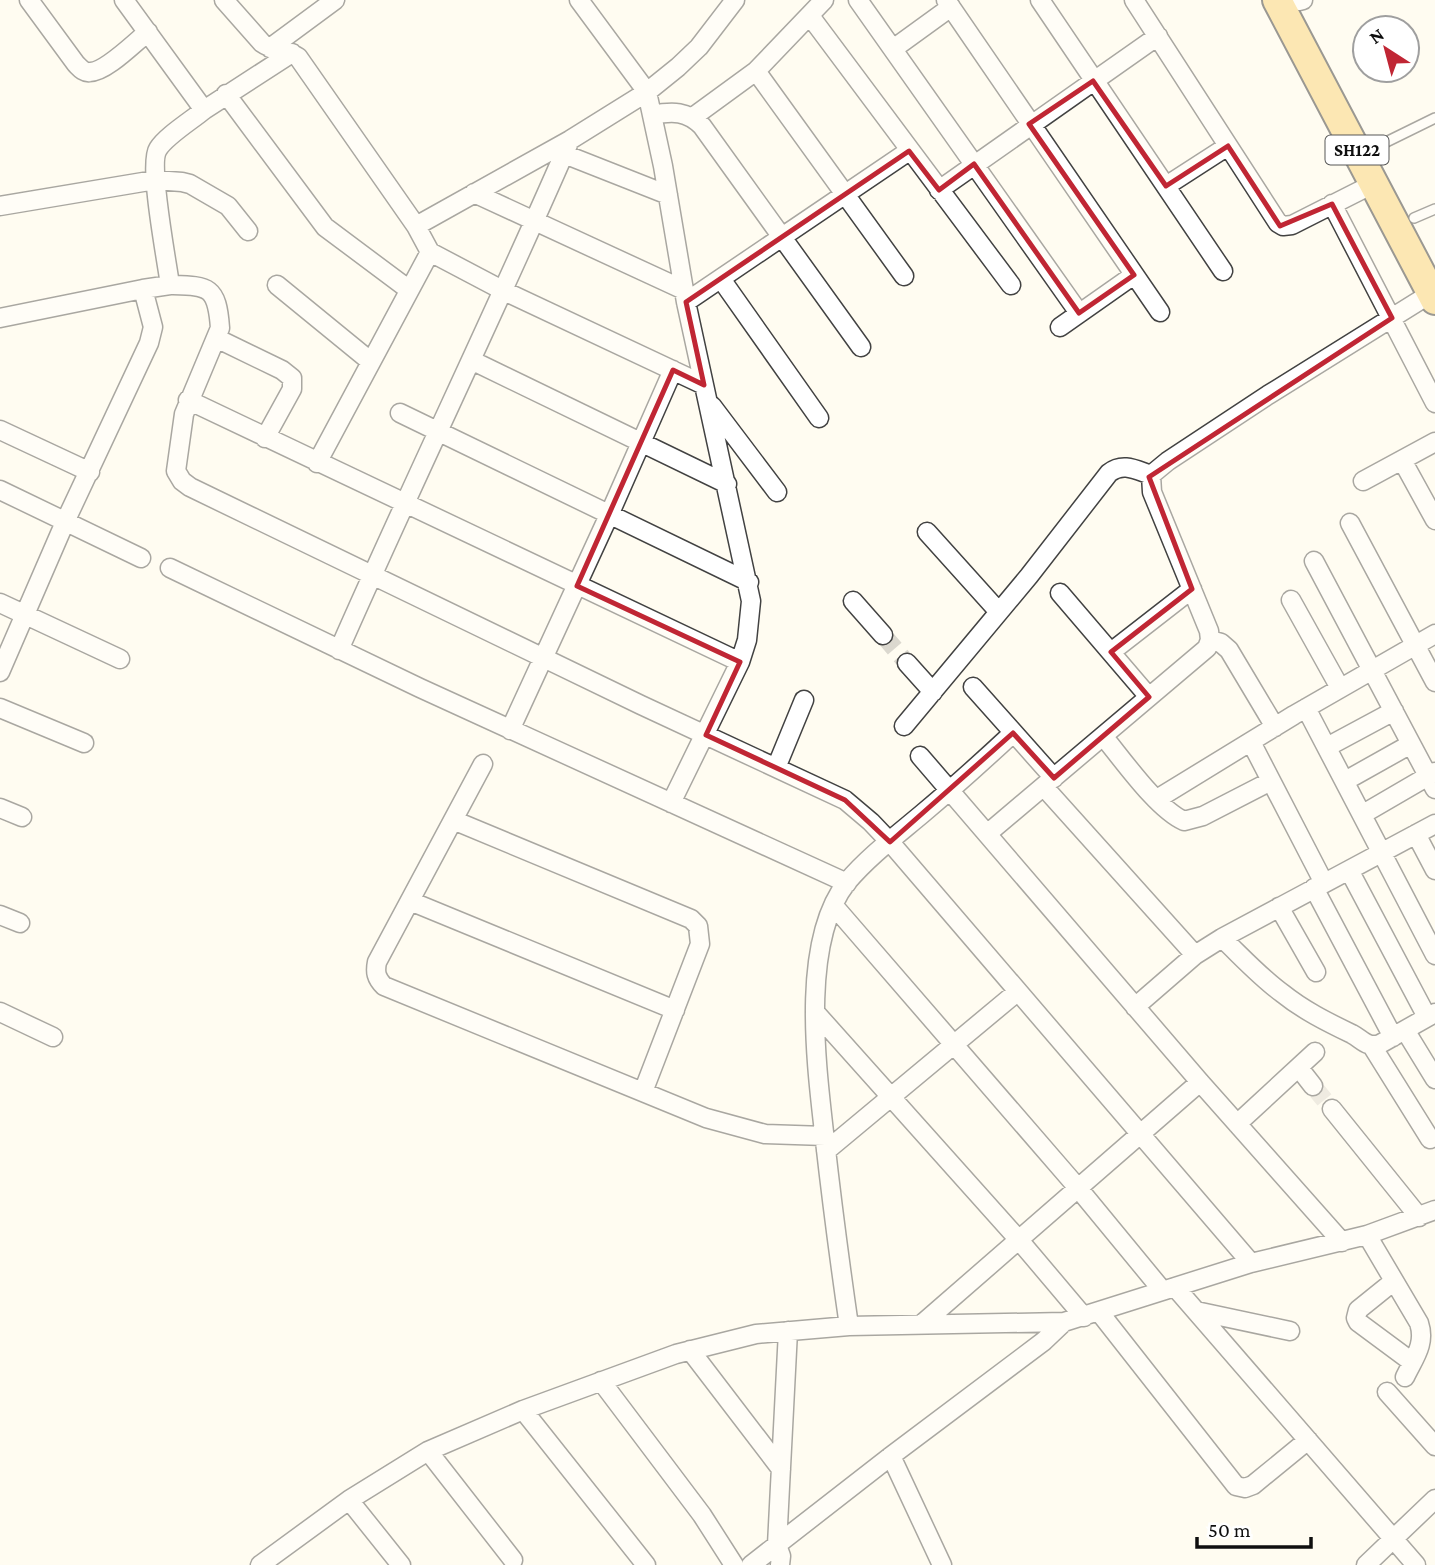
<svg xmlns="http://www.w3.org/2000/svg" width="1435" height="1565" font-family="'Crimson Pro',serif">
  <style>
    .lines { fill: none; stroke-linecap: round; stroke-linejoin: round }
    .street-tunnel { stroke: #dbd8cf; stroke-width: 18; stroke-dasharray: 18 9; stroke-linecap: butt }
    .lane-casing { stroke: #424242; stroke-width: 12 }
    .street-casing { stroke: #424242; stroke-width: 21 }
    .primary-casing { stroke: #202020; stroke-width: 32 }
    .lane { stroke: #fff; stroke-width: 9 }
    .street { stroke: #fff; stroke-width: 18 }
    .primary { stroke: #f8cf68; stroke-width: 28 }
    .marked { fill: none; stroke: #c02634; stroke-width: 5; stroke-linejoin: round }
    .labels { text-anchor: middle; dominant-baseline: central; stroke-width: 7; stroke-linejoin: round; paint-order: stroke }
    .shield { fill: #fff; stroke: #575757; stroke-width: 2 }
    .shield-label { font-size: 18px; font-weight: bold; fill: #0f0f0f }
  </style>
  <rect width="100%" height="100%" fill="#fffcf1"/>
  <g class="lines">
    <path class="street-tunnel" d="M883,635l24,28
      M1313,1086l19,23"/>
    <defs>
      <path id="lane" d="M1376,147l59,-29
        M1414,218l21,-9"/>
      <path id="street" d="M29,0l47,64c4,4 8,9 14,8 16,0 45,-30 58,-40
        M124,0l80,110 88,-57
        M224,0l38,43c11,8 25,7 36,14l118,169 14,26 74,39 200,94
        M579,0l68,92 16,74 23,136 65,299 -4,39 -7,22 -69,141
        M858,0l221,313
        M946,0l214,312
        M1040,0l183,271
        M1134,0l144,223 5,3 9,-1 83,-42
        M1299,1l4,-1
        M810,16l201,269
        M270,48l65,-48
        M893,49l58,-42
        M756,71l148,205
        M226,94l99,133 83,62
        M204,110c-12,10 -38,26 -46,39 -10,15 9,113 12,136 38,1 47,0 50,43l-36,86 -8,57 6,10 8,6 451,218 204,95 26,22 19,20 361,421
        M652,115c21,-4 35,-4 50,11l159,221
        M693,117l63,-46 68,-71
        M564,154l104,41
        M1166,186l62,-40
        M939,190l219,-154
        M474,193l210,97
        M1332,204l103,199
        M0,206l155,-26 27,2 8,2 38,22 20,25
        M416,226l154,-86 77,-48 31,-25 21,-20 36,-47
        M721,279l98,139
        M277,285l93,76
        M686,302l223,-151
        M0,318l143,-29 27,-4
        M1060,327l74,-52
        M216,338l66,32 10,8v11l-27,49
        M471,360l256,124
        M188,400l552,262
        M712,406l65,86
        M400,413l349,169
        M0,430l90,42
        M1402,460l33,60
        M317,463l113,-211
        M1363,481l72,-39
        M0,490l141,68
        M1350,523l85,159
        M927,532l72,80
        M1314,561l121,228
        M170,568l250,120 427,195
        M1060,593l89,104
        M1291,600l49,88
        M853,601l30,34
        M0,603l120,56
        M1210,640l11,3 8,7 46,77
        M339,650c75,-171 157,-339 231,-510
        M1111,652l81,-63
        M907,663l26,29
        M0,672l65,-150 84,-179 4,-16 -10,-38
        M973,687l81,91
        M0,708l84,35
        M1306,708l129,247
        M904,726l125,-150 80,-103c14,-11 27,-3 42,2
        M510,730l100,-217 63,-143
        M1103,736c20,24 54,73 81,85l19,-5 68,-35
        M1251,742l73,141
        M1327,747l67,-36
        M920,756l280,326 142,160
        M483,764l-106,198c-2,10 -1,16 7,24l322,132 59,16 60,2
        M776,768l28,-68
        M1345,781l66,-37
        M1044,787l151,168
        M1157,799l137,-84 141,-81
        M0,808l22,9
        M1363,814l72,-42
        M453,820l238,99 7,7 2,18 -57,148
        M987,834l220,-186 3,-8 -1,-9 -57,-139 -1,-17 17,-14 100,-66 167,-104
        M1416,834l19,36
        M1349,870l78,147
        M1314,888l79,149
        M410,901l265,109
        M834,906l244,282 84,102
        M1279,907l37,65
        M0,915l20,8
        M1222,938c19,18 38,39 60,55 21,17 45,29 70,41 11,6 15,14 28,10l55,-31
        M1135,1007l60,-52 27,-17 213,-114
        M0,1012l53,25
        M815,1012l204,228 65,77
        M1405,1030l30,49
        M1372,1046l58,93
        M1299,1068l14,18
        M1332,1109l87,108
        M1237,1124l78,-72
        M826,1151l191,-159
        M1367,1235l52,88c7,21 -5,35 -14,54
        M1394,1281l-36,29 -2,8 2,4 54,40
        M1175,1287l241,278
        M1196,1311l94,20
        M1100,1313l136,173 9,2 8,-3 55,-45
        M922,1324l278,-242
        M849,1326c-9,-62 -17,-123 -24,-185 -8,-72 -26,-198 22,-259 21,-25 50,-47 75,-68 31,-26 61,-53 91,-81
        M690,1350l91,119
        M601,1381l101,134 32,50
        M1387,1392l48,54
        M523,1410l123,155
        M428,1451l85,109
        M891,1456l51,109
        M349,1500l52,65
        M260,1565l89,-65 79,-49 95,-41 153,-56 80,-20 93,-8 215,-4 187,-59 116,-28 68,-25
        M751,1565l140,-109 153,-115 20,-19
        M780,1565l1,-9 -4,-11 11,-214
        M1366,1565l69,-66"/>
      <path id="primary" d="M1277,0l158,300"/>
    </defs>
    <use href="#lane" class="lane-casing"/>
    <use href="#street" class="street-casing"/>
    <use href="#primary" class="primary-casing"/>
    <use href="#lane" class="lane"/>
    <use href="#street" class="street"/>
    <use href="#primary" class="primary"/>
  </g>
  <path d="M0 0H1435V1565H0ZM1093,81l73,105 62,-40 52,80 52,-22 60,114 -243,159 43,112 -81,63 38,45 -95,81 -41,-45 -123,109 -45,-42 -139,-65 34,-73 -163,-76 96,-216 31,15 -18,-83 223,-151 30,39 35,-26 105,149 55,-38 -105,-151z" fill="#fffcf1" fill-opacity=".55" fill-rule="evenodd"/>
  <path class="marked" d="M1093,81l73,105 62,-40 52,80 52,-22 60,114 -243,159 43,112 -81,63 38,45 -95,81 -41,-45 -123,109 -45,-42 -139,-65 34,-73 -163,-76 96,-216 31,15 -18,-83 223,-151 30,39 35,-26 105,149 55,-38 -105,-151z"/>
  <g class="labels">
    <rect class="shield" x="1325.5" y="135.5" width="63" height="29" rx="5"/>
    <g class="shield-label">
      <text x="1357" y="150">SH122</text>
    </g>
  </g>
  <g transform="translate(1386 49) rotate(324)"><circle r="33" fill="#ffffff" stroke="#9f9f9f" stroke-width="2"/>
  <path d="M0-5L12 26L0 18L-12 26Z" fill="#c02634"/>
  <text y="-10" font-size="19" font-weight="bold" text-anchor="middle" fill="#0f0f0f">N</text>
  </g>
  <path d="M1197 1537v10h114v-10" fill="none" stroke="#0f0f0f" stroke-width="3.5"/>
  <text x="1208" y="1537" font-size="21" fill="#0f0f0f" stroke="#ffffff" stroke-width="5" paint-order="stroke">50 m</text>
</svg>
